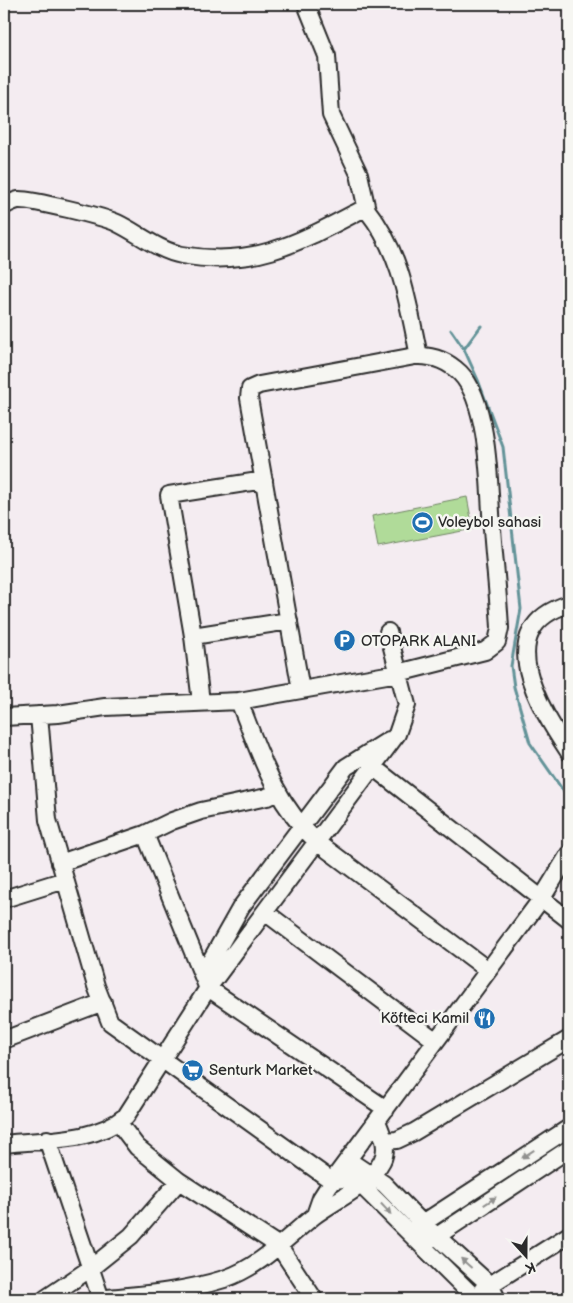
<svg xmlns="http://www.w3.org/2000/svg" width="573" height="1303" font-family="'Balsamiq Sans',sans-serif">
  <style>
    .pitch { fill: #b0db99; stroke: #6e8362 }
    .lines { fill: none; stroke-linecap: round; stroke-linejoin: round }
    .stream { stroke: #639398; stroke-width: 3 }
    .minor-casing { stroke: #2b2b2b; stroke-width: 20 }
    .minor { stroke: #f6f6f2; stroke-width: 16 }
    .oneway { fill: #90908e }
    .labels { text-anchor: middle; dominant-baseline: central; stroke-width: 5; stroke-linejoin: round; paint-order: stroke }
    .poi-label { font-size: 15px; fill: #2b2b2b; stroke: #f6f6f2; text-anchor: start }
  </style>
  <rect width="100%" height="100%" fill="#f4ecf1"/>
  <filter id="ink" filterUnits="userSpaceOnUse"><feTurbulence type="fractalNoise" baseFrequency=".02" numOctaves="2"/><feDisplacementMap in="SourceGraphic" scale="10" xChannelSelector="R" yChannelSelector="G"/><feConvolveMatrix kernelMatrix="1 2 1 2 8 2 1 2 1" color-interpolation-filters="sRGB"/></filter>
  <g filter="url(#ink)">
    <path class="pitch" d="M467,497l6,32 -95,18 -6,-31z"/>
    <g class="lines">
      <path class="stream" d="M451,330l13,19 14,31 25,67 18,162 -10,57 3,21 16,56 39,56
        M464,349l17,-23"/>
      <defs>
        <path id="minor" d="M306,4l21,52 4,59 28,59 8,36
          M4,206c4,-2 9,-5 14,-6 12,-1 87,17 99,23 21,10 42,28 65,32 72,13 116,-12 177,-44l8,-1c35,44 41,94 52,146
          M569,604c-80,24 -29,104 0,148
          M193,636l96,-15
          M239,701c21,53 35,101 78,141l171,128
          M201,702l-8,-66 -24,-141 95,-15
          M39,715l9,105 48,166 14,36 222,159 16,-3 12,6 116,115
          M4,717l54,-3 47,-7 134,-6 159,-28 87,-22 12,-9 3,-14c-2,-39 -7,-77 -9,-115 -2,-37 -4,-113 -31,-140 -13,-13 -28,-18 -45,-17l-156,29 -9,4 -1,9 52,292
          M373,767l196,153
          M145,834l61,150
          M60,863l85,-29 27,-13 29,-10 66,-14 10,-5
          M4,899l61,-19
          M265,912l171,129
          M208,988l2,-26 31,-55 105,-140 43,-27
          M208,988l178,121
          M4,1040l99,-38
          M118,1122l19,25 42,34 100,65 35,53
          M47,1139l54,160
          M384,1141l13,-1 17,-8 155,-93
          M4,1144c41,-5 89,-1 122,-28l82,-128 189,-254 10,-29 -19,-73
          M348,1160l36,24 38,39 68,62 7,14
          M315,1215l6,-17 11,-17 210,-283 27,-44
          M414,1229l155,-101
          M428,1239l9,-3 132,-87
          M482,1290l87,-55
          M45,1299l46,-31 40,-32 48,-55
          M96,1299c42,-4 87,-7 128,-20 36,-12 61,-40 90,-63 21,-16 55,-30 68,-55 7,-14 0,-27 -5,-40"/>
      </defs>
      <use href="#minor" class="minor-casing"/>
      <use href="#minor" class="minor"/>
    </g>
    <defs><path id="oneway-solid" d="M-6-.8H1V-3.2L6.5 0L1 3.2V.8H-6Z" transform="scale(1.25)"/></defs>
    <g class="oneway">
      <use href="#oneway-solid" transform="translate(528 1154) rotate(147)"/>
      <use href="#oneway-solid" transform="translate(490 1201) rotate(-33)"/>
      <use href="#oneway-solid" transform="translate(386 1209) rotate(47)"/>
      <use href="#oneway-solid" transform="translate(466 1263) rotate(-138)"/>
    </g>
  </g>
  <defs>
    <symbol id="stadium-disc" viewBox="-11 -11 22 22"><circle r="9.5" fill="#1f6fb2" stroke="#f6f6f2"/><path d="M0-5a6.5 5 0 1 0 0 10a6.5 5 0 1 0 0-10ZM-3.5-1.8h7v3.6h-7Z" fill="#fff"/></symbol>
    <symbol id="parking-disc" viewBox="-11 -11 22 22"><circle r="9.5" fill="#1f6fb2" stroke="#f6f6f2"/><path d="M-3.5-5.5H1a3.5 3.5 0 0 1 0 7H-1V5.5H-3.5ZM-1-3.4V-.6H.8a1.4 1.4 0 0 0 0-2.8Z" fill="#fff"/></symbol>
    <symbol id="restaurant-disc" viewBox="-11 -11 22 22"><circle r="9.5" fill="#1f6fb2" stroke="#f6f6f2"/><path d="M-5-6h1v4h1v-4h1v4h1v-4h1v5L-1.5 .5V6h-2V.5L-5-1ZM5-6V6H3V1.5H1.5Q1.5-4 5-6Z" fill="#fff"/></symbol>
    <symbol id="supermarket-disc" viewBox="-11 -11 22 22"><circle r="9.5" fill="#1f6fb2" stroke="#f6f6f2"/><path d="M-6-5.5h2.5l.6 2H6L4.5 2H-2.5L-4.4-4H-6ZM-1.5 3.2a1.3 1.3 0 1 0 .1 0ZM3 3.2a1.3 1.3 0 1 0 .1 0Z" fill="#fff"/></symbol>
  </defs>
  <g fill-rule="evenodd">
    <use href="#stadium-disc" x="410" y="510" width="25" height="25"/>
    <use href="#parking-disc" x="332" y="628" width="25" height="25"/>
    <use href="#restaurant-disc" x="472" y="1006" width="25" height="25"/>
    <use href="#supermarket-disc" x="180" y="1058" width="25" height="25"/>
  </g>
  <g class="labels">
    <g class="poi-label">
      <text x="438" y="522">Voleybol sahasi</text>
      <text x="361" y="641">OTOPARK ALANI</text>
      <text x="469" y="1018" text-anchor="end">Köfteci Kamil</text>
      <text x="209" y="1070">Senturk Market</text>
    </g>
  </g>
  <rect width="573" height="1303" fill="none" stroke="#f6f6f2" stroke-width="20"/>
  <rect x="10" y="10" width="553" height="1283" fill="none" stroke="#2b2b2b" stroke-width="2" filter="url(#ink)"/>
  <g transform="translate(526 1256) rotate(159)" stroke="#f6f6f2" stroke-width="4" paint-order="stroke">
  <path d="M0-4L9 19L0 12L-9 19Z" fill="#2b2b2b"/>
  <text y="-8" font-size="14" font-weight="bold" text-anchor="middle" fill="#2b2b2b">K</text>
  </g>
</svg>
